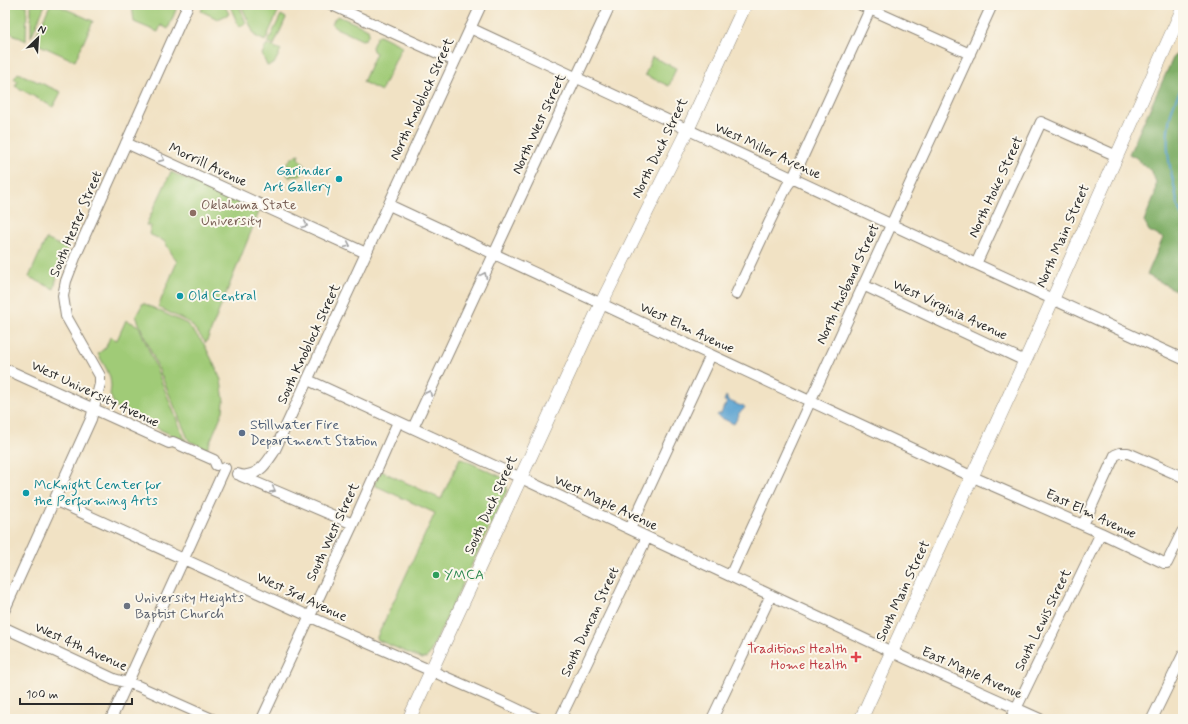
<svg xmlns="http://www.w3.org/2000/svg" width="1188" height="724" font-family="Mynerve,sans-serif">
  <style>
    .green { fill: #a0cb77; stroke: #667b51 }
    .forest { fill: #80af68; stroke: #566d4a }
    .water { fill: #59a1d0; stroke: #42667e }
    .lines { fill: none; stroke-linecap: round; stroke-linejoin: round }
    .stream { stroke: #59a1d0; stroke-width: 2 }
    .minor-casing { stroke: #8e8678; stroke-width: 12 }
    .major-casing { stroke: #8e8678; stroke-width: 14 }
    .minor { stroke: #fff; stroke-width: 10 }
    .major { stroke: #fff; stroke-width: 13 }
    .oneway { stroke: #a0a0a0 }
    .culture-dot { fill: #0f9aa8; stroke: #fbf7ec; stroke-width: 1.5 }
    .education-dot { fill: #8d6e63; stroke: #fbf7ec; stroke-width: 1.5 }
    .service-dot { fill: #5c6f8a; stroke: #fbf7ec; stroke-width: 1.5 }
    .leisure-dot { fill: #2e9e5b; stroke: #fbf7ec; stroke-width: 1.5 }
    .worship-dot { fill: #6b7280; stroke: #fbf7ec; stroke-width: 1.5 }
    .health-dot { fill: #e0444e; stroke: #fbf7ec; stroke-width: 1.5 }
    .labels { text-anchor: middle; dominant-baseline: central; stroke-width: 4; stroke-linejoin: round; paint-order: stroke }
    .street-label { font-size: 14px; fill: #2b2b2b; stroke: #fbf7ec }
    .culture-label { font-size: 14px; fill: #0d838f; stroke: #fbf7ec; text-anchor: start }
    .education-label { font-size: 14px; fill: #785e54; stroke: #fbf7ec; text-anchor: start }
    .service-label { font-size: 14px; fill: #4e5e75; stroke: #fbf7ec; text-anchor: start }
    .leisure-label { font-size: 14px; fill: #27864d; stroke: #fbf7ec; text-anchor: start }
    .worship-label { font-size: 14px; fill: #5b616d; stroke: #fbf7ec; text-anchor: start }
    .health-label { font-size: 14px; fill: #be3a42; stroke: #fbf7ec; text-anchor: end }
  </style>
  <rect width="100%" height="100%" fill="#fbf7ec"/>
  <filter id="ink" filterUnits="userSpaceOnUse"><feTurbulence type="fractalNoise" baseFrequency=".025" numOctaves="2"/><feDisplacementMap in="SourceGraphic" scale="8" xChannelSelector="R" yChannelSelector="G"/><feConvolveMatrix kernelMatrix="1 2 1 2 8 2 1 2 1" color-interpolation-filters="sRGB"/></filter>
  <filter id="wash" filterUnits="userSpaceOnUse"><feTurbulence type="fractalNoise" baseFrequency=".012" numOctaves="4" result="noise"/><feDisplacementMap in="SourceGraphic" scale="16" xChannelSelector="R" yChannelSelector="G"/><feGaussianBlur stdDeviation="0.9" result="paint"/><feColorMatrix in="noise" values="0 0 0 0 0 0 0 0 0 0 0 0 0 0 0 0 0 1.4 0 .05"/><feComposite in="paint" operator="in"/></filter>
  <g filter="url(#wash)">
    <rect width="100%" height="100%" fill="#f1e2c4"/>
    <path class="green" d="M5,5h22l-1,36 -21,-11z
      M31,5h14l-14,32z
      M50,5h7l36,16 -18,40 -42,-19z
      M132,5h46l-10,24 -7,-4 -3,7 -24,-10z
      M204,5h16l6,3 3,6 -11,5 -17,-8z
      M234,5h5l7,18 -7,4 -9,-21z
      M241,5h40l-16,36 -10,-5z
      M281,15l5,3 -12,27 -6,-3z
      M338,16l30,13 1,4 -3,6 -4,1 -28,-13 -2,-3 3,-6z
      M380,35l22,11 -21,45 -18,-9 13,-29 -3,-2 -1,-4 5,-11z
      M267,44l14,6 -7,14 -7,2 -5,-12z
      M652,57l24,11 -7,18 -24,-11z
      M18,73l43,19 -8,15 -38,-21 3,-5 -4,-2z
      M299,154l-1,4 6,6 1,7 -5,5h-9l-1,2c-10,-10 -1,-20 9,-24z
      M171,172l88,40 -53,131 -16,-20 -32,-16 19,-45 -13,-21 -15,-7 2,-8 -5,-1z
      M46,239l22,10 -11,27 -3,13 -25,-12z
      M143,303l44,21 17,20 9,18 8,18 3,21 -1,10 -16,38 -18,-8 -53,-125z
      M126,320l13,6 47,116 -70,-34 -6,-13 1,-9 -1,-9 -4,-9 -8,-14 8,-7 4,-10 7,3z
      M460,458l46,21 1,11 -78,165 -3,3 -4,1 -44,-19 -1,-3 58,-124 -61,-28 7,-14 60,28z"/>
    <path class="forest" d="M1177,53l6,1v240l-36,-19 16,-37 -14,-7 -5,-10 11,-27 1,-12 -4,-10 -17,-15 -6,-3 45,-98z"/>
    <path class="water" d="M726,396l1,1v3l14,6 1,-1 3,2 -2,3 -5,4 1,1 -5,9 -17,-8 1,-2h3l3,-8h1l2,-4 -3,-1z"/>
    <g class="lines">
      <path class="stream" d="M1183,86c-20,31 -18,65 -9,99 3,12 2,22 9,33"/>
    </g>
  </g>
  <g filter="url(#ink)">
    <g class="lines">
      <defs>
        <path id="minor" d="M332,5l123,56
          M861,5l109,49
          M470,28l506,236 207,95
          M126,143l240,110
          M389,205l584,272 128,56 59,28 4,2h3l15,-31
          M976,264l65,-142 76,34
          M863,285l162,76
          M736,294l33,-71 18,-37 6,-8 79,-173
          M5,372l5,-1 159,72 4,-1 41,18 2,5
          M308,380l213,98 386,181 133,60
          M413,428l197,-423
          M237,474c3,1 7,2 10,1 13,-1 21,-14 27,-23l207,-447
          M241,476l112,48
          M54,500l316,144 128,56 40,19
          M1083,525l32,-70 5,-2h8l55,24
          M630,529l81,-174
          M730,576l262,-571
          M5,609l86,-190 9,-35v-8l-34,-60 -3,-20 3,-15 10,-26 112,-250
          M5,628l109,51 24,7 74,33
          M111,719l114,-251
          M262,719l91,-195 45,-102
          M560,719l87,-182
          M712,719l59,-124
          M1011,719l90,-186
          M1152,719l31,-64"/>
        <path id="major" d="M409,719l192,-415 87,-175 57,-124
          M861,719l169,-369 153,-342"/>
      </defs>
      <use href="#minor" class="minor-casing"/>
      <use href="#major" class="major-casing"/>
      <use href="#minor" class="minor"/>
      <use href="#major" class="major"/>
    </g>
    <defs><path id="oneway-chevron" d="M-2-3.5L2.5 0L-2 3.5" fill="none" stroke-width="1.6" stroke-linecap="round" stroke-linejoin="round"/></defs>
    <g class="oneway">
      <use href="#oneway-chevron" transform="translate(162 159) rotate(24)"/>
      <use href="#oneway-chevron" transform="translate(305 225) rotate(25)"/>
      <use href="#oneway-chevron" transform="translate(348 245) rotate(25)"/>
      <use href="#oneway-chevron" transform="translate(484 275) rotate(-66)"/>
      <use href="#oneway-chevron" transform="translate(429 393) rotate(-65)"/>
      <use href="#oneway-chevron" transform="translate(273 490) rotate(24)"/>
    </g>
  </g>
  <g class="culture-dot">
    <circle cx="339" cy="179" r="4"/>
    <circle cx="180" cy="296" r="4"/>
    <circle cx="26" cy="493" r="4"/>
  </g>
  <circle class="education-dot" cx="193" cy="213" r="4"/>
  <circle class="service-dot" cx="242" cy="433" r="4"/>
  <circle class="leisure-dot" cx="436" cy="575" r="4"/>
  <circle class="worship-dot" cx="127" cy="606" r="4"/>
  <path class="health-dot" d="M854 651h4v4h4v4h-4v4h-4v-4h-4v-4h4z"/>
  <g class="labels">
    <g class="street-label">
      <text transform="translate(422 99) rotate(-65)">North Knoblock Street</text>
      <text transform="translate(539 124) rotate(-65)">North West Street</text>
      <text transform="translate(660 148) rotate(-64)">North Duck Street</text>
      <text transform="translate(768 151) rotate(25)">West Miller Avenue</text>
      <text transform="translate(208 165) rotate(25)">Morrill Avenue</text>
      <text transform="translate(996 187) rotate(-65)">North Hoke Street</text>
      <text transform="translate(76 224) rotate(-67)">South Hester Street</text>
      <text transform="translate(1063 236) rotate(-66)">North Main Street</text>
      <text transform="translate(848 284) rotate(-65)">North Husband Street</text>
      <text transform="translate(950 310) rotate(25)">West Virginia Avenue</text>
      <text transform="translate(687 328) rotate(25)">West Elm Avenue</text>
      <text transform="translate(309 344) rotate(-65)">South Knoblock Street</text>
      <text transform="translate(95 394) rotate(25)">West University Avenue</text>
      <text transform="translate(606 503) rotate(25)">West Maple Avenue</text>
      <text transform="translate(491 505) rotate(-65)">South Duck Street</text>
      <text transform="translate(1091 514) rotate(25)">East Elm Avenue</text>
      <text transform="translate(333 532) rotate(-65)">South West Street</text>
      <text transform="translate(903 591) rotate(-65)">South Main Street</text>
      <text transform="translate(302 597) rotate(25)">West 3rd Avenue</text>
      <text transform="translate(1043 620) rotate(-64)">South Lewis Street</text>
      <text transform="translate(590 622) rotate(-65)">South Duncan Street</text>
      <text transform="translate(81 647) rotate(24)">West 4th Avenue</text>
      <text transform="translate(972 673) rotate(24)">East Maple Avenue</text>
    </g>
    <g class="culture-label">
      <text x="331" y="171" text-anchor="end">Garinder<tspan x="331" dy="16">Art Gallery</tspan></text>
      <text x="188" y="296">Old Central</text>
      <text x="34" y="485">McKnight Center for<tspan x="34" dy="16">the Performing Arts</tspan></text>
    </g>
    <g class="education-label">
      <text x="201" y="205">Oklahoma State<tspan x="201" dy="16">University</tspan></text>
    </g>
    <g class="service-label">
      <text x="250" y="425">Stillwater Fire<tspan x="250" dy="16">Department Station</tspan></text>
    </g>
    <g class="leisure-label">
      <text x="444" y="575">YMCA</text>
    </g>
    <g class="worship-label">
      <text x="135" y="598">University Heights<tspan x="135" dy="16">Baptist Church</tspan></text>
    </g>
    <g class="health-label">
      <text x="847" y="649">Traditions Health<tspan x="847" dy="16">Home Health</tspan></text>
    </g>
  </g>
  <rect width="1188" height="724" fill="none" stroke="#fbf7ec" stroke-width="20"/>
  <g transform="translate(38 38) rotate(25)" stroke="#fbf7ec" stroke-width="3" paint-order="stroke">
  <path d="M0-3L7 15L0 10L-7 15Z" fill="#2b2b2b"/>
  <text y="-6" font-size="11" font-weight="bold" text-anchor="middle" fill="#2b2b2b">N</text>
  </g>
  <path d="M20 698v6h112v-6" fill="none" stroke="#2b2b2b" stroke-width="2"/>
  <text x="26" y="698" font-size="12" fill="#2b2b2b" stroke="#fbf7ec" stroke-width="3" paint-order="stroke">100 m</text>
</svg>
